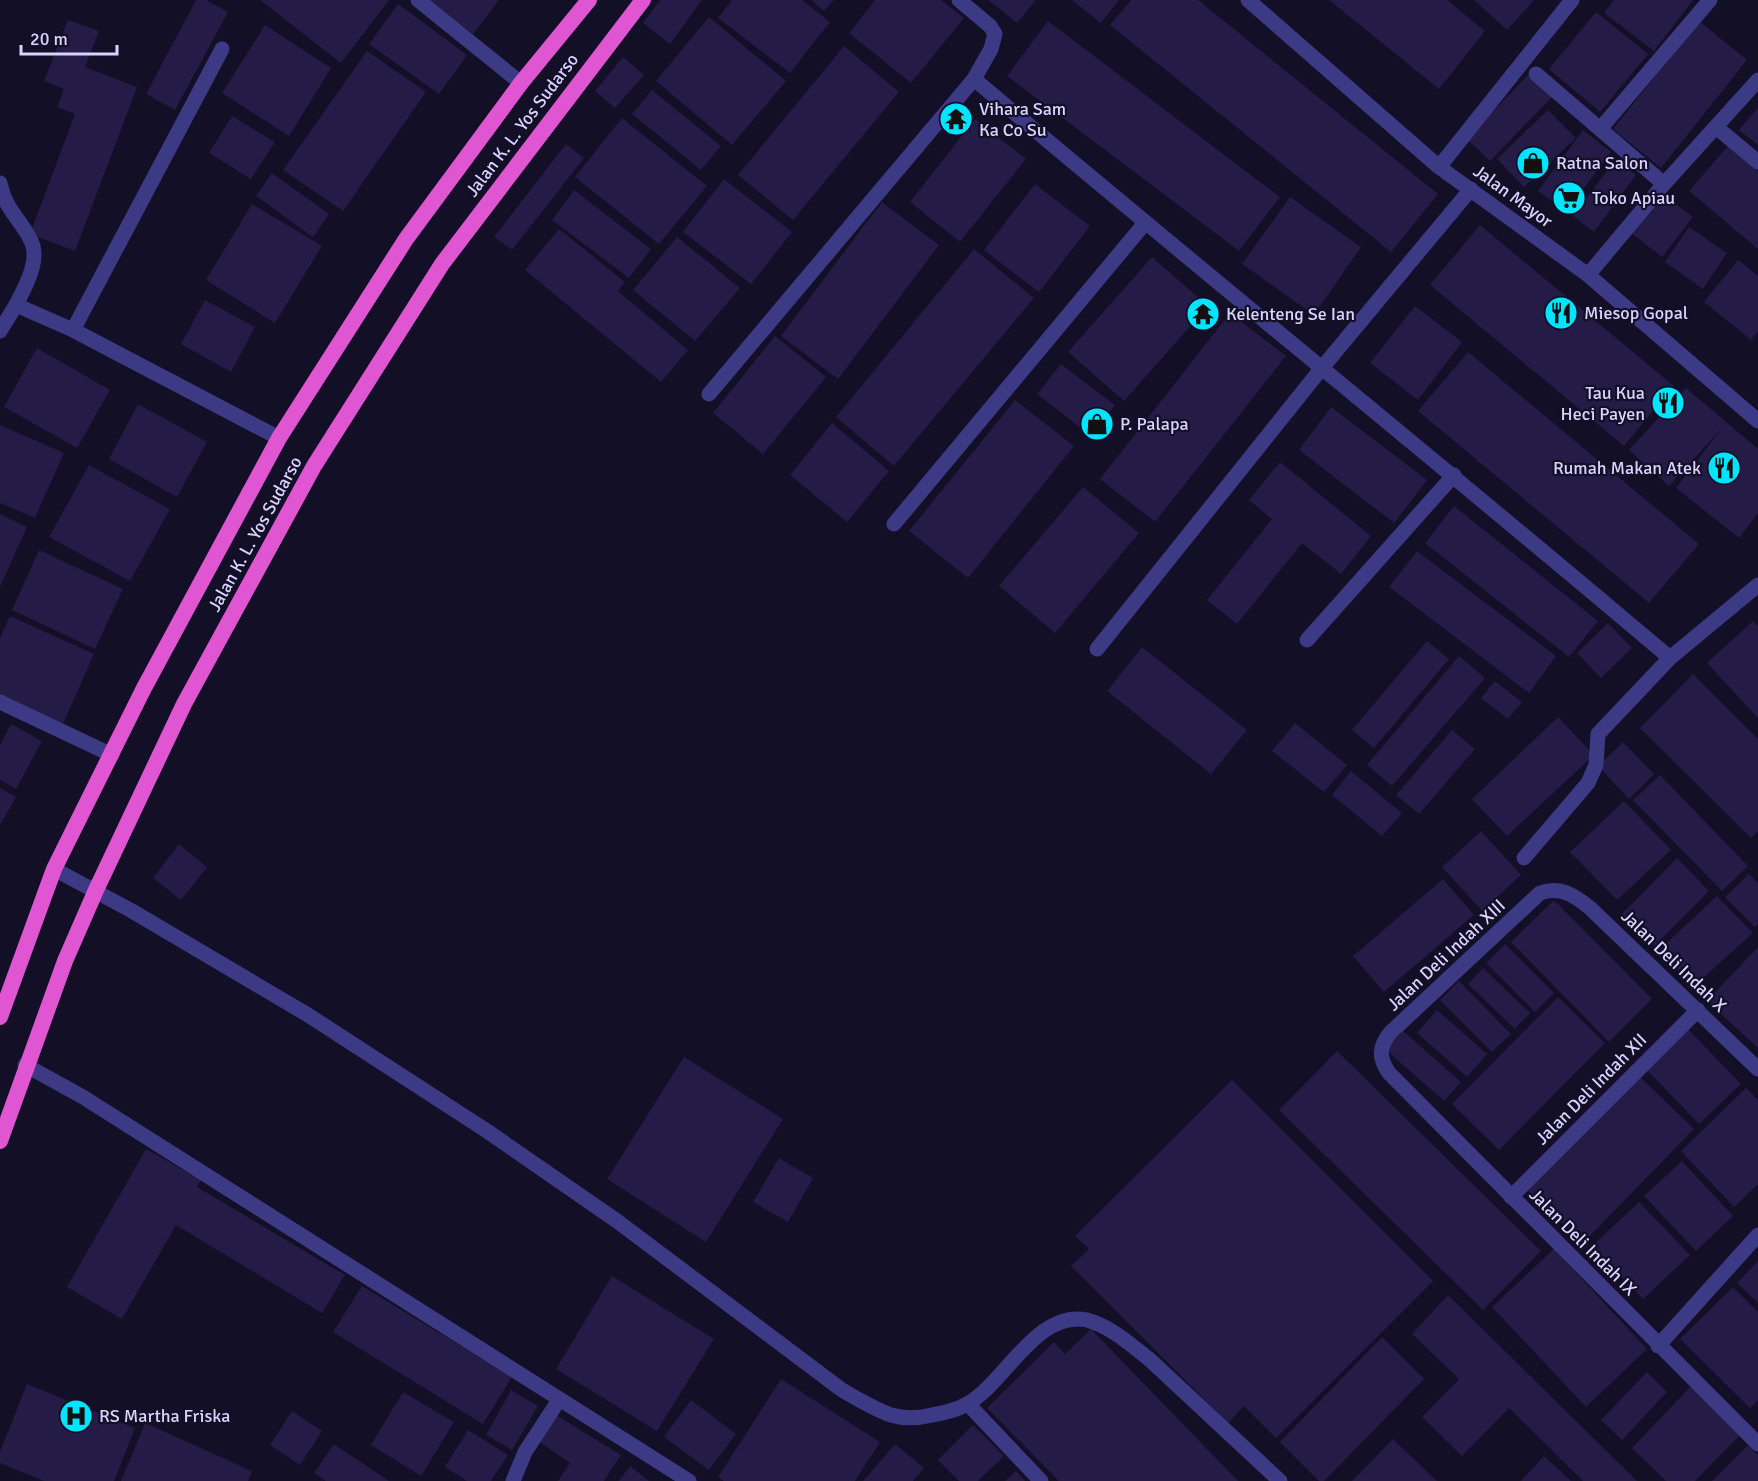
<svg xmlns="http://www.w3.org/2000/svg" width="1758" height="1481" font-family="Signika,sans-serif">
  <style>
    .building { fill: #241b47 }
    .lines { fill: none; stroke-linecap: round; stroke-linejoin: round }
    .service { stroke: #3d3a85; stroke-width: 15 }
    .minor { stroke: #3d3a85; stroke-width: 15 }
    .trunk { stroke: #e055d1; stroke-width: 16 }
    .labels { text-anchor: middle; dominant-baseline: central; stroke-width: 4.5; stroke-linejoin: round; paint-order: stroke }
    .poi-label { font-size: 18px; fill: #d9d4ff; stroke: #130f26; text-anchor: start }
    .street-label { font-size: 18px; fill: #d9d4ff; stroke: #130f26 }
  </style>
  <rect width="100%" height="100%" fill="#130f26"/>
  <path class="building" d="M196,0h10l22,12 -53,98 -29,-16z
    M260,0h129l-48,63z
    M429,0h70l-26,34z
    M660,0h42l-32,44 -27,-21z
    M732,0h70l28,22 -40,51 -72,-55z
    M811,0h23l-10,11z
    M875,0h66l23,18 -53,65 -62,-50z
    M988,0h48l-19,23z
    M1072,0h47l-18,23z
    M1131,0h67l240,194 -47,58 -281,-227z
    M1329,0h118l38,31 -46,58z
    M1474,0h60l-27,30z
    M1614,0h79l-39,51 -50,-38z
    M398,4l69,51 -28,39 -70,-50z
    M1596,12l52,42 -48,58 -51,-43z
    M709,17l77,64 -54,64 -76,-64z
    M68,20l31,11 -14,36 52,20 -62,164 -45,-17 45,-120 -18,-7 7,-18 -20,-8z
    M1048,21l232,176 -41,54 -232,-175z
    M1699,21l48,39 -86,108 -48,-39z
    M265,25l66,43 -42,68 -67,-43z
    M844,46l55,46 -106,128 -55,-45z
    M367,51l59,41 -83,119 -60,-41z
    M623,57l21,18 -29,33 -20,-17z
    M1528,75l24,22 -62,64 -23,-22z
    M652,90l69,56 -20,24 -69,-56z
    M1758,108v37l-19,-15z
    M1548,110l28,28 -52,49 -27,-28z
    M232,116l43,26 -24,37 -42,-26z
    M622,118l85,68 -48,58 -84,-67z
    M975,119l51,40 -66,83 -50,-40z
    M1583,130l28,22 -45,60 -28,-21z
    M566,144l18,14 -72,92 -18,-13z
    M1728,146l30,25v78l-69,-58z
    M1615,160l21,15 -42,57 -21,-16z
    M272,173l57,41 -16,23 -57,-41z
    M724,179l68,53 -41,52 -68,-52z
    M1035,184l55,42 -51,66 -55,-42z
    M574,190l77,59 -22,29 -77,-58z
    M1661,193l32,24 -31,40 -31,-24z
    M1290,197l71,50 -47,68 -72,-51z
    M882,202l57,43 -101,134 -57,-43z
    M252,204l70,42 -47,77 -69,-43z
    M1480,225l194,161 -50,60 -194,-161z
    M1689,227l38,26 -24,36 -38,-27z
    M559,229l66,53 -7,9 70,59 -27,32 -136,-112z
    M677,237l63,51 -45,53 -62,-51z
    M974,249l60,49 -140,168 -58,-49z
    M1152,257l56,49 -84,95 -56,-49z
    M1738,260l20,16v55l-7,9 -47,-38z
    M205,300l50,27 -24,45 -50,-28z
    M1415,306l47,36 -44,58 -48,-37z
    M1230,313l56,43 -131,166 -55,-43z
    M775,336l51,41 -63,77 -50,-41z
    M37,348l73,42 -33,58 -73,-41z
    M1468,352l231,192 -50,59 -231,-192z
    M1061,364l54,41 -24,31 -54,-42z
    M1686,388l72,61v64l-19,25 -63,-50 46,-60 -53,58 -40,-36z
    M1015,400l59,46 -106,132 -59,-47z
    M138,404l69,38 -30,55 -68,-38z
    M1331,407l96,73 -33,43 -95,-73z
    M832,423l57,48 -42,51 -57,-47z
    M0,425l64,28 -29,65 -35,-15z
    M1280,462l91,74 -30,38 -39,-31 -65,81 -30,-24 65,-81 -23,-19z
    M89,465l81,44 -40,72 -81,-44z
    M1083,487l56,46 -84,100 -56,-47z
    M1454,506l144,115 -29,36 -144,-114z
    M0,514l27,13 -27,60z
    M39,550l84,39 -28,60 -83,-39z
    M1417,551l139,105 -27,37 -140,-106z
    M10,616l84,38 -31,70 -63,-29v-57z
    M1753,621l5,5v92l-51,-55z
    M1608,623l24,25 -31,30 -24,-25z
    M1427,641l22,18 -75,89 -22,-18z
    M1142,647l105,83 -36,44 -104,-83z
    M1459,656l26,22 -93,108 -25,-21z
    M1693,674l65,65v92l-7,7 -111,-110z
    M1495,681l27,21 -14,17 -27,-21z
    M1558,717l36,38 -87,81 -35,-37z
    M1295,723l52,42 -23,27 -52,-41z
    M11,724l31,17 -26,48 -16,-9v-34z
    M1452,730l23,19 -56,65 -23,-19z
    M1623,742l31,32 -25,25 -31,-33z
    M1351,771l51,42 -20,23 -50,-41z
    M1660,775l88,91 -26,25 -89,-91z
    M0,788l16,9 -16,28z
    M1624,801l47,49 -54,50 -47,-48z
    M1481,831l40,44 -39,36 -40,-44z
    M179,844l28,23 -26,33 -28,-22z
    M1677,858l32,33 -55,55 -32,-32z
    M1749,874l9,9v41l-3,3 -30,-30z
    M1443,879l31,36 -90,77 -31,-36z
    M1717,896l36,37 -60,54 -34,-37z
    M1554,900l98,99 -43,43 -98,-100z
    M1505,944l49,49 -19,19 -49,-49z
    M1758,947v101l-51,-47z
    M1483,968l47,45 -15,16 -47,-45z
    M1459,981l52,53 -19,18 -52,-52z
    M1558,997l47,46 -106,107 -47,-46z
    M1437,1010l50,44 -20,23 -50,-44z
    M1687,1028l54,56 -42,40 -53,-55z
    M1403,1031l58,51 -17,19 -58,-51z
    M1337,1051l204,200 -58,59 -204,-200z
    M684,1057l99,62 -77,123 -99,-63z
    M1638,1075l56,54 -111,114 -56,-53z
    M1232,1080l201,201 -157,157 -32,-32 -16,17 -157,-157 18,-17 -14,-13z
    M1746,1088l12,12v84l-24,23 -53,-56z
    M146,1149l55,31 -4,7 148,88 -23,38 -146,-88 -54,94 -55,-32z
    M779,1158l34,20 -25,44 -35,-20z
    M1682,1161l51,55 -37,35 -52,-55z
    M1639,1202l51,53 -47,44 -51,-53z
    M1554,1249l93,100 -61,58 -94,-100z
    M1758,1261v42l-21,-20z
    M612,1276l102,63 -57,92 -101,-62z
    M362,1286l150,91 -29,47 -150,-92z
    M1733,1287l25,25v88l-8,8 -70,-69z
    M1448,1295l189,186h-54l-74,-73 -47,48 -40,-39 37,-38 -47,-45z
    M1091,1329l147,152h-179l-72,-73 67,-66 11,12z
    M1382,1337l42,42 -100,102h-5l-39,-39z
    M1647,1372l20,20 -45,48 -21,-20z
    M781,1379l99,63 -25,39h-131l-6,-4z
    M27,1384l108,44 -21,53h-70l-44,-18v-11z
    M1691,1386l50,48 -46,47h-29l-34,-33z
    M511,1390l27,16 -26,44 -26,-15z
    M403,1392l51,30 -33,54 -50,-31z
    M691,1400l45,34 -27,36 -45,-33z
    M292,1411l30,20 -22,34 -30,-20z
    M556,1415l65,40 -17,26h-46l12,-18 -32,-22z
    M145,1423l107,48 -4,10h-127z
    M973,1425l31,31 -26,25h-19l-21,-21z
    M468,1430l40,25 -17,26h-24l-22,-14z
    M1393,1439l44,42h-85z
    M334,1444l55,37h-63l-12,-8z
    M895,1444l29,24 -11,13h-50z
    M1748,1445l10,10v26h-46z
    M1544,1456l27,25h-50z
    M630,1466l19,15h-30z
    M1016,1471l9,10h-20z"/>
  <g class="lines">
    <path class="service" d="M0,183c5,29 27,42 33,63 5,19 -9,43 -17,59
      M1307,640l147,-165
      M0,702l112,53
      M54,869l78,42 176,104 179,116 130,90 225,169c16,9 32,19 49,25 13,4 29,3 41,0 12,-2 25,-5 35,-11 37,-20 70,-95 120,-84 23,6 44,25 62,39l131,122
      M968,1404l73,77
      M513,1481l12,-29 34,-52"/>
    <path class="minor" d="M418,0l103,83
      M1248,0l191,167 149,108 170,146
      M1536,74l128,110
      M974,79c231,195 466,384 696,579l88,-73
      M1716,127l42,35
      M1600,129l110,-129
      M1439,167l133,-167
      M1588,275l76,-91 94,-104
      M73,330l149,-281
      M0,331l16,-26 57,25 206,108
      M709,394l265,-315 17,-30 4,-15 -5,-8 -31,-26
      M894,524l251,-301
      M1097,649l224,-280 150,-180
      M1524,858l64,-75 8,-18 2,-31 72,-76
      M25,1065l58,32 606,384
      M1758,1069l-168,-161c-16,-13 -29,-22 -50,-15l-149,139c-12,14 -13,25 -2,41l369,371
      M1511,1197l187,-187
      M1658,1346l100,-111"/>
    <path class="trunk" d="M0,1017l54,-148 90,-181 135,-250 127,-199 115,-156 68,-83
      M0,1141l65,-180 31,-71 88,-186 130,-238 128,-202 201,-264"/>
  </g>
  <defs>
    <symbol id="temple-disc" viewBox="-11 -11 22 22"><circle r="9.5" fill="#00e5ff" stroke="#130f26"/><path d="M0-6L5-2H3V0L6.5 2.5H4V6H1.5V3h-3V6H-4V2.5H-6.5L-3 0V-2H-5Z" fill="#111"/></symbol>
    <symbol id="shop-disc" viewBox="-11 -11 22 22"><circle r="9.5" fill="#00e5ff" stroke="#130f26"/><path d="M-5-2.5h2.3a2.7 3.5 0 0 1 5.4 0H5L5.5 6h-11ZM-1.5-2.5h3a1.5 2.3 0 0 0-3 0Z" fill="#111"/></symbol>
    <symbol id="supermarket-disc" viewBox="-11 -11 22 22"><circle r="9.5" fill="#00e5ff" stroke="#130f26"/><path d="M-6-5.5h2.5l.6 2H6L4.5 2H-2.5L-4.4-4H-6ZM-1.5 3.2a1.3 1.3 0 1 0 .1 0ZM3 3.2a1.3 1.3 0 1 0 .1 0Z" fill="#111"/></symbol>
    <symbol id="restaurant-disc" viewBox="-11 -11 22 22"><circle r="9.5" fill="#00e5ff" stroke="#130f26"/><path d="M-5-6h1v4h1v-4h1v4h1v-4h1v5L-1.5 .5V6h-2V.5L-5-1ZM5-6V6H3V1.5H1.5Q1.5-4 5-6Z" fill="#111"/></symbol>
    <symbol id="hospital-disc" viewBox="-11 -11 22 22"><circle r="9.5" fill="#00e5ff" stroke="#130f26"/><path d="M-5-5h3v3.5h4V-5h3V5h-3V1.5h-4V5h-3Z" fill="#111"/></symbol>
  </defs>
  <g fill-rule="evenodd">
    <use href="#temple-disc" x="937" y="100" width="38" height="38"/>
    <use href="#shop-disc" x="1514" y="144" width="38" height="38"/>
    <use href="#supermarket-disc" x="1550" y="179" width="38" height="38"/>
    <use href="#restaurant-disc" x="1542" y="294" width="38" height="38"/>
    <use href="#temple-disc" x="1184" y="295" width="38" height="38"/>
    <use href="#restaurant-disc" x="1649" y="384" width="38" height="38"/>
    <use href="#shop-disc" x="1078" y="405" width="38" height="38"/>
    <use href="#restaurant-disc" x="1705" y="449" width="38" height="38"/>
    <use href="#hospital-disc" x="57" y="1397" width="38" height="38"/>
  </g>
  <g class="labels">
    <g class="poi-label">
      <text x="979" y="109">Vihara Sam<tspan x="979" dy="21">Ka Co Su</tspan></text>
      <text x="1556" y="163">Ratna Salon</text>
      <text x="1592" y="198">Toko Apiau</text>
      <text x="1584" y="313">Miesop Gopal</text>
      <text x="1226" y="314">Kelenteng Se Ian</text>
      <text x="1645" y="393" text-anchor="end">Tau Kua<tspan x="1645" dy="21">Heci Payen</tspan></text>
      <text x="1120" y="424">P. Palapa</text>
      <text x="1701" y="468" text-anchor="end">Rumah Makan Atek</text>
      <text x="99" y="1416">RS Martha Friska</text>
    </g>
    <g class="street-label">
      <text transform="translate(522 125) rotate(-53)">Jalan K. L. Yos Sudarso</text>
      <text transform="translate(1513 196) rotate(36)">Jalan Mayor</text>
      <text transform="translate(255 534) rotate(-61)">Jalan K. L. Yos Sudarso</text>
      <text transform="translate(1446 955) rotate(-43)">Jalan Deli Indah XIII</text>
      <text transform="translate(1674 961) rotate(44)">Jalan Deli Indah X</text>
      <text transform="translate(1591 1089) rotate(-45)">Jalan Deli Indah XII</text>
      <text transform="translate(1583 1242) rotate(45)">Jalan Deli Indah IX</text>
    </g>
  </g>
  <path d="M21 45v9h96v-9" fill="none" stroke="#d9d4ff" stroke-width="3"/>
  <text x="30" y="45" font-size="18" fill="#d9d4ff" stroke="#130f26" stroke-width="4.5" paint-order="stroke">20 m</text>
</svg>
